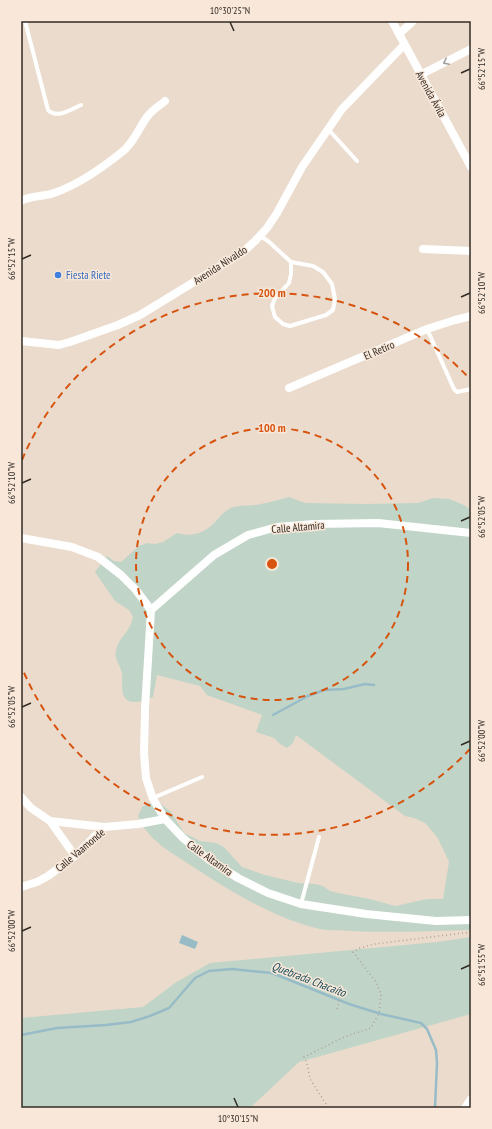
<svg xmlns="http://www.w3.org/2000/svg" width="492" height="1129" font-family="'PT Sans Narrow',sans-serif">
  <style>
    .green { fill: #c0d5c7 }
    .water { fill: #98bcc7 }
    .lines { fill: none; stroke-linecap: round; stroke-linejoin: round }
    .stream { stroke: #98bcc7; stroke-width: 2.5 }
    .path { stroke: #ada094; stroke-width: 1.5; stroke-dasharray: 1 3; stroke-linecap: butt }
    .lane { stroke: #fff; stroke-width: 4 }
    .street { stroke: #fff; stroke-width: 8 }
    .oneway { stroke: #a3a09d }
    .ticks { fill: none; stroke: #322b26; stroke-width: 1.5 }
    .ring { fill: none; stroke: #d6540f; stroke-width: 2; stroke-dasharray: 7 5 }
    .shop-dot { fill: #3f7fe0; stroke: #f9e8d9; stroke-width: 1.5 }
    .labels { text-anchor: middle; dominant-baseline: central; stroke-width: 3; stroke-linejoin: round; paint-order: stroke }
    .street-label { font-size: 11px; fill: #322b26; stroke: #f9e8d9 }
    .shop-label { font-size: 11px; fill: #366cbe; stroke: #f9e8d9; text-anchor: start }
    .water-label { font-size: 12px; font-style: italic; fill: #194c59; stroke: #f9e8d9 }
    .centre { fill: #d6540f; stroke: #f9e8d9; stroke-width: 2 }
    .ring-label { font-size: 12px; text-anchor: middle; font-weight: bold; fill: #d6540f; stroke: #f9e8d9; stroke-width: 3; stroke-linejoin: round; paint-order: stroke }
    .neatline { fill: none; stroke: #322b26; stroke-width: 1.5 }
    .ticks-label { font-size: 10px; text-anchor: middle; fill: #322b26 }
  </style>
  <rect width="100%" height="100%" fill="#ebdbcc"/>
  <path class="green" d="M289,497l16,6 61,1 52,-1 15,-5 16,1 15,6 7,5v420c-40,1 -81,3 -121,1 -10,-1 -21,0 -30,-2 -44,-10 -91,-38 -128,-63 -20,-13 -45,-26 -54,-50l4,-9 5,-3 8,-2 5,1 11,9 13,21 16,8 16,2 8,4 18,20 23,8 33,8 17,1 8,2 7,5 8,2 32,6 25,7 32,-7h16l6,-37 -6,-13 -6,-12 -12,-14 -11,-5 -9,-2 -109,-81 -3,8 -6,5 -7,-4 -6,-6 -18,-6 6,-17 -55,-20 -7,-9 -43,-11 -4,22c-14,6 -31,11 -31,-11 0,-5 1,-11 -1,-16 -3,-9 -8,-12 -4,-23 4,-12 13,-15 16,-30l-4,-7 -14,-9 -20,-29 12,-16 7,5 7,1 18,-16 8,-3 8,1 8,-2 14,-9c13,4 25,1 35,-8 7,-6 10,-13 19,-17 7,-3 16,-2 25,-3 11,-2 22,-5 33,-8z
    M471,937v77l-172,48 -49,46h-229v-90l122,-11 32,-24 35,-20 227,-21z"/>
  <path class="water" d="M182,935l16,7 -3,7 -16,-6z"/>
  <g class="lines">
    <path class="stream" d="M273,715l35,-19 16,-6 20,-1 21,-5 9,1
      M21,1035l36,-7 49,-3 25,-3 19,-6 19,-8 26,-30 14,-7 23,-2 40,4 77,31 32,10 40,9 6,6 9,21 1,13 -2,45"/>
    <path class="path" d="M337,1009l6,-21
      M326,1104l-16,-25 -3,-16 -3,-6 40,-20 27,-9 8,-15 2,-19 -5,-12 -23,-30 7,-4 15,-4 96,-12"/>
    <path class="lane" d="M25,21l23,89c9,9 22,0 33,-5
      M328,129l29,32
      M260,236l8,5 23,21 22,4 10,6 9,12 3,15 -2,11 -7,5 -36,11 -7,-2 -8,-7 -3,-11 3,-8 14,-15 2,-9v-12
      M427,329l27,60 3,3 14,-3
      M153,798l49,-21
      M301,904l18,-67"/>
    <path class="street" d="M392,21l79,146
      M399,34l14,-13
      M420,75l51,-26
      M21,201c10,-6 22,-4 33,-8 24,-8 48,-25 68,-41 12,-9 16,-23 25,-35 4,-6 12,-11 18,-16
      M423,249l48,2
      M21,341l38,4 11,-3 48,-17 22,-10 103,-63 12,-11 12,-13 10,-15 25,-46 40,-58 62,-64
      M289,388l138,-59 28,-9 16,-4
      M21,538l51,9 26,10 23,18 15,15 15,20 -6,99 -1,44 2,25 7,21 12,20 18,19 25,21 30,19 30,15 33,11 65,10 70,7 35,-1
      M151,610l63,-55 34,-20 29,-8 37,-3 64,-1 93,10
      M21,797l10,11 19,13 54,6
      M50,821l25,35
      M21,887l16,-5 11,-6 27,-20 29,-29 34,-3 27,-5
      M465,1108l6,-9"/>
  </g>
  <defs><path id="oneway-chevron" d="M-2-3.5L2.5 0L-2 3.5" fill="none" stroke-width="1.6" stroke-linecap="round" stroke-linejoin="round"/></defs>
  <use class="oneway" href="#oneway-chevron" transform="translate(446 62) rotate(153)"/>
  <path class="ticks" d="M230,22l4,9M461,73l9,-4M22,259l9,-4M461,297l9,-4M22,483l9,-4M461,521l9,-4M22,707l9,-4M461,745l9,-4M22,931l9,-4M461,969l9,-4M234,1098l4,9"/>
  <g class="ring">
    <circle cx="272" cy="564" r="136"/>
    <path d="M470 749A271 271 0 0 1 22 668M22 460A271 271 0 0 1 470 379"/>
  </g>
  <circle class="shop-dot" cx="58" cy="275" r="4"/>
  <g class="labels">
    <g class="street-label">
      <text transform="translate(431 94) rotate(61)">Avenida Ávila</text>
      <text transform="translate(220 265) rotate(-33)">Avenida Nivaldo</text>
      <text transform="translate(379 350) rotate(-23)">El Retiro</text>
      <text transform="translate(298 527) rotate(-5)">Calle Altamira</text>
      <text transform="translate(80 850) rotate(-40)">Calle Vaamonde</text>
      <text transform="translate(210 858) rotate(35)">Calle Altamira</text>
    </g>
    <g class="shop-label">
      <text x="66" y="275">Fiesta Riete</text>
    </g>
    <g class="water-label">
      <text transform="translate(309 979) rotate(21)">Quebrada Chacaíto</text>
    </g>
  </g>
  <circle cx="272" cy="564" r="6" class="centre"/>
  <g class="ring-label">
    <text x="272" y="297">200 m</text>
    <text x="272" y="432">100 m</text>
  </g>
  <rect width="492" height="1129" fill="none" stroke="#f9e8d9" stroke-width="44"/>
  <rect x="22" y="22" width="448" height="1085" class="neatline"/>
  <g class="ticks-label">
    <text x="230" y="14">10°30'25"N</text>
    <text transform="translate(481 69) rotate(-90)" y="4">66°52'15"W</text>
    <text transform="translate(11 259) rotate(-90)" y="4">66°52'15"W</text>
    <text transform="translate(481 293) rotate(-90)" y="4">66°52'10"W</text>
    <text transform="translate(11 483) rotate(-90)" y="4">66°52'10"W</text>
    <text transform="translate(481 517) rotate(-90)" y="4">66°52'05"W</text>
    <text transform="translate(11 707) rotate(-90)" y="4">66°52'05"W</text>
    <text transform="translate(481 741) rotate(-90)" y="4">66°52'00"W</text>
    <text transform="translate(11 931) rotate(-90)" y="4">66°52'00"W</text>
    <text transform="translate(481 965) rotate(-90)" y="4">66°51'55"W</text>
    <text x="238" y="1122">10°30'15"N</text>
  </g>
</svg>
